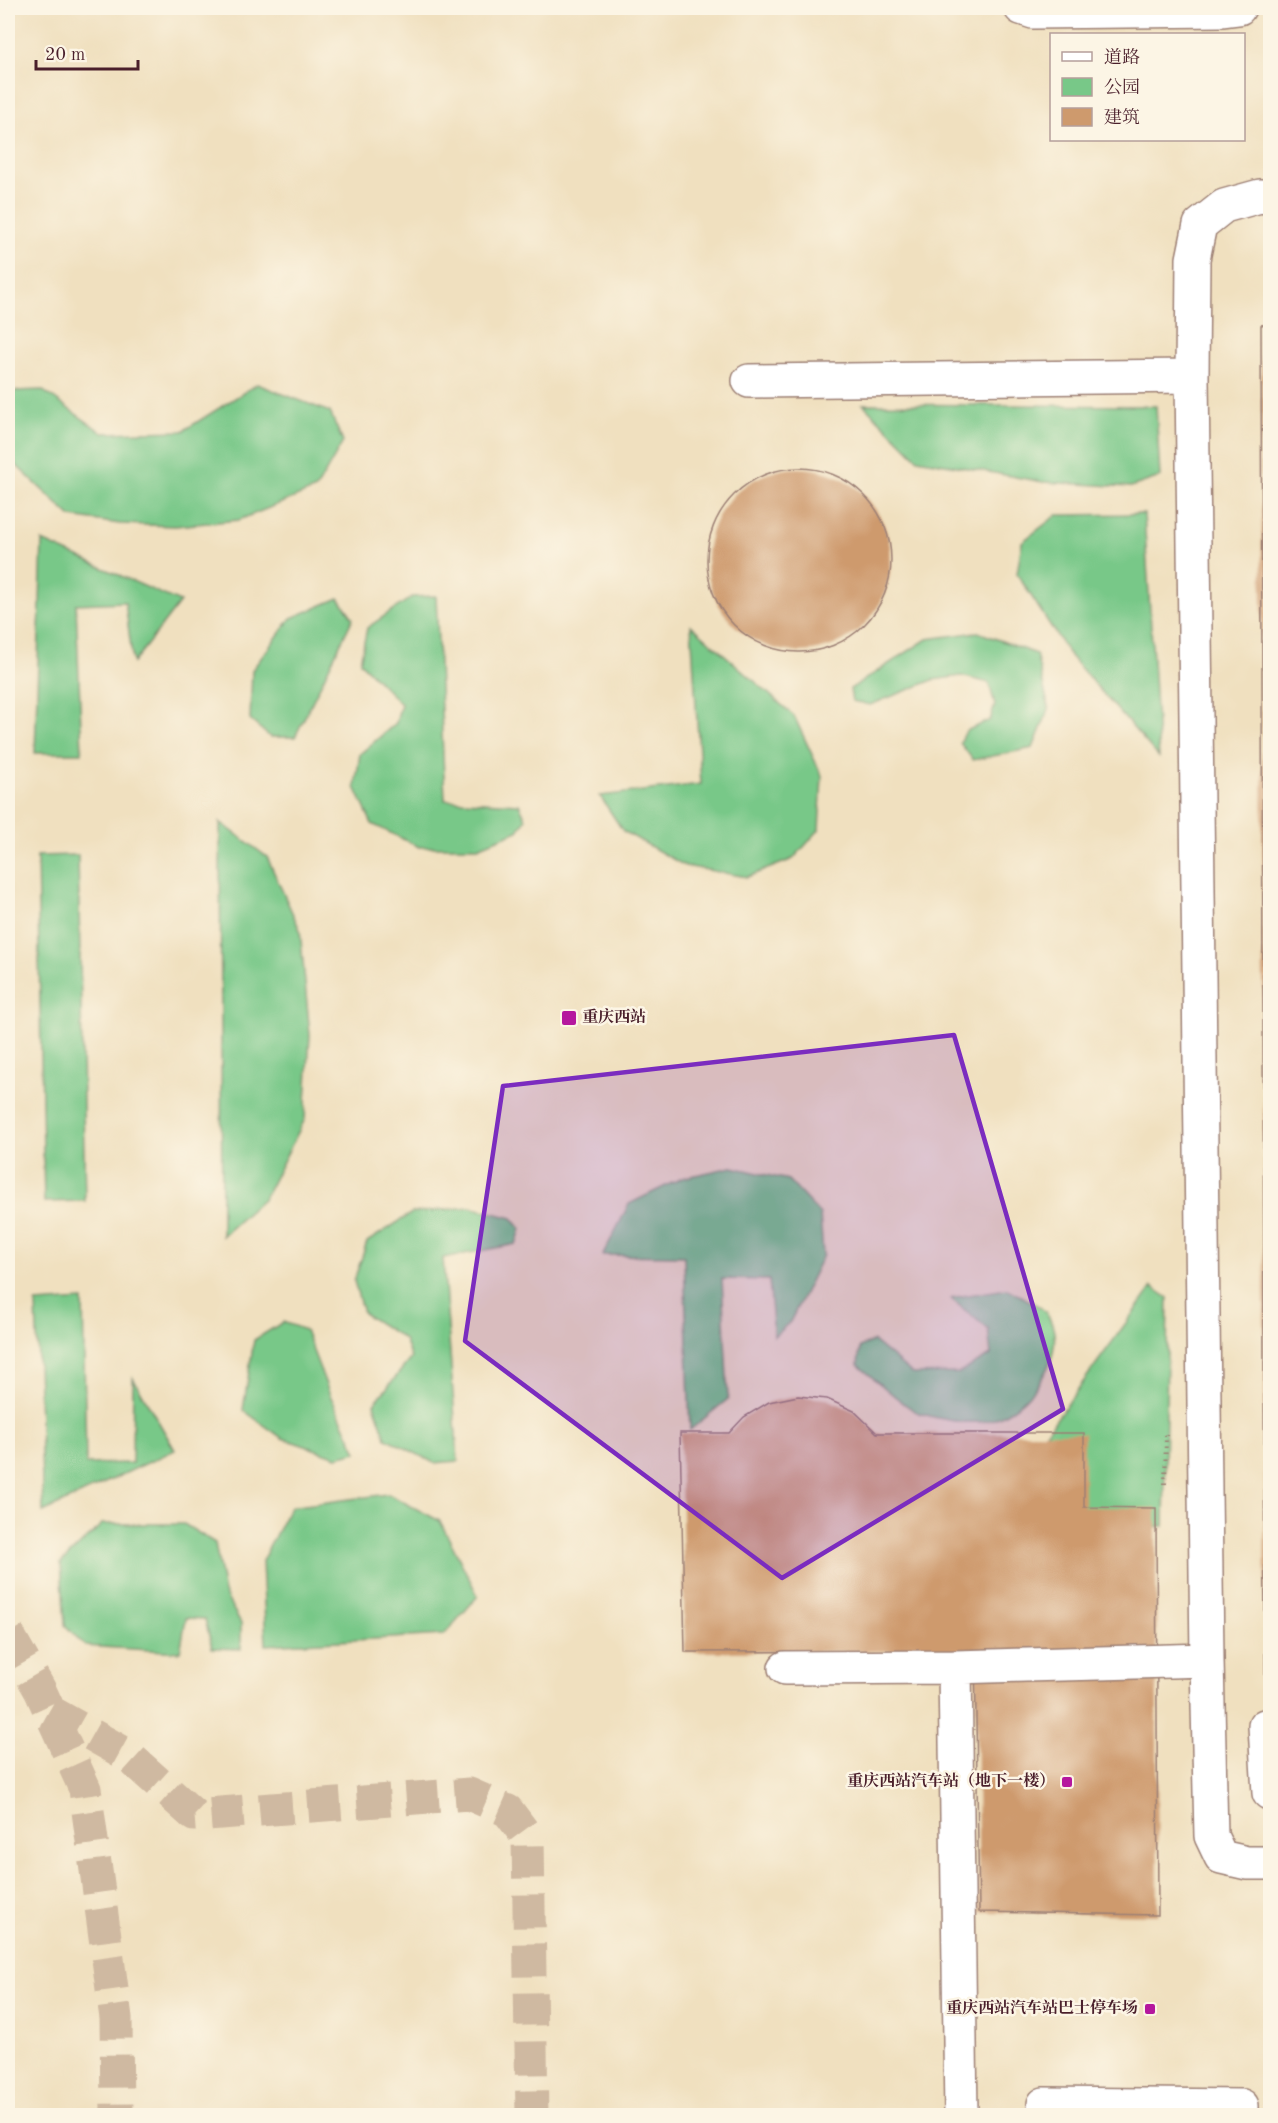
<svg xmlns="http://www.w3.org/2000/svg" width="1278" height="2123" font-family="'Old Standard TT','Noto Serif SC',serif">
  <style>
    .green { fill: #78c888; stroke: #61745a; stroke-width: 1.5 }
    .building { fill: #ce9a6d }
    .lines { fill: none; stroke-linecap: round; stroke-linejoin: round }
    .minor-tunnel { stroke: #cfb9a1; stroke-width: 33; stroke-dasharray: 33 16; stroke-linecap: butt }
    .minor-casing { stroke: #9d8075; stroke-width: 36 }
    .path { stroke: #9d8075; stroke-width: 4; stroke-dasharray: 1.5 4.5; stroke-linecap: butt }
    .minor { stroke: #fff; stroke-width: 33 }
    .marked { fill: #7b2cbf; fill-opacity: 0.2; stroke: #7b2cbf; stroke-width: 4.5; stroke-linejoin: round }
    .poi-dot { fill: #b5179e; stroke: #fcf5e5; stroke-width: 2 }
    .labels { text-anchor: middle; dominant-baseline: central; stroke-width: 5; stroke-linejoin: round; paint-order: stroke }
    .poi-label { font-size: 16px; font-weight: bold; fill: #4a1f2b; stroke: #fcf5e5; text-anchor: end }
  </style>
  <rect width="100%" height="100%" fill="#fcf5e5"/>
  <filter id="ink" filterUnits="userSpaceOnUse"><feTurbulence type="fractalNoise" baseFrequency=".0167" numOctaves="2"/><feDisplacementMap in="SourceGraphic" scale="12" xChannelSelector="R" yChannelSelector="G"/><feConvolveMatrix kernelMatrix="1 2 1 2 8 2 1 2 1" color-interpolation-filters="sRGB"/></filter>
  <filter id="wash" filterUnits="userSpaceOnUse"><feTurbulence type="fractalNoise" baseFrequency=".008" numOctaves="4" result="noise"/><feDisplacementMap in="SourceGraphic" scale="24" xChannelSelector="R" yChannelSelector="G"/><feGaussianBlur stdDeviation="1.35" result="paint"/><feColorMatrix in="noise" values="0 0 0 0 0 0 0 0 0 0 0 0 0 0 0 0 0 1.4 0 .05"/><feComposite in="paint" operator="in"/></filter>
  <g filter="url(#wash)">
    <rect width="100%" height="100%" fill="#f0e0bf"/>
    <path class="green" d="M257,384l73,28 13,30 -27,47 -77,31 -64,6 -55,-2 -49,-7 -55,-52 -8,-21v-45l7,-8 27,-1 61,43 80,-2z
      M863,404l293,2 4,71 -29,10 -88,-5 -125,-23z
      M1144,514l15,243 -89,-101 -53,-82 5,-32 35,-27z
      M42,541l138,61 -47,61 -8,-61 -49,2 6,149h-47z
      M436,596l9,204 74,4 7,15 -8,12 -40,16h-59l-47,-23 -17,-37 5,-33 36,-31 5,-19 -41,-42 7,-34 45,-31z
      M339,598l14,20 -58,119h-25l-20,-17 2,-50 39,-52z
      M691,625l103,91 28,60 -3,54 -26,29 -46,18 -62,-11 -62,-35 -23,-35 101,-12z
      M978,632l58,22 13,55 -16,39 -60,12 -13,-17 6,-12 24,-11 5,-15 -6,-22 -28,-7 -28,4 -63,25 -18,-4 -2,-12 77,-50z
      M220,822l47,35 33,73 10,105 -5,84 -41,79 -42,38z
      M78,855l7,346 -41,1 -7,-346z
      M732,1167l56,13 32,34 3,41 -33,67 -16,14 -5,-56 -47,-1 6,120 -38,31 -6,-174 -81,-1 26,-51 53,-26z
      M470,1207l42,11 9,11 -5,15 -73,14 15,203 -24,2 -48,-25 -12,-34 37,-46 -7,-19 -41,-26 -9,-32 13,-39 45,-29z
      M1152,1287l16,11 -4,228 -64,5 -85,-55z
      M1007,1289c10,6 33,15 39,24 28,38 -19,99 -59,108 -20,4 -49,-2 -68,-8 -12,-4 -49,-38 -61,-48l2,-18 13,-6 40,33 46,-1 32,-18 -3,-26 -38,-31z
      M83,1300l3,164 46,-1 1,-85 42,72 -132,62 -7,-209z
      M283,1322l22,8 25,65 27,57 -20,5 -55,-19 -39,-28 11,-70z
      M388,1494l52,27 38,75 -34,39 -178,10 -4,-84 28,-54z
      M102,1524h82l31,19 9,50 17,30v26l-29,-1 -7,-29 -19,-1 -6,34 -95,-6 -20,-21 -4,-62z"/>
    <g id="blocks">
      <path class="building" d="M1270,324v1368h-5l-4,-1367z
        M707 560a92 92 0 1 1 184 0a92 92 0 1 1-184 0Z
        M798,1396l29,3 27,12 23,22h207v74l72,1 2,407 -179,-3 -4,-261 -290,1 -5,-219h49l15,-16 25,-15z"/>
    </g>
  </g>
  <g filter="url(#ink)">
    <use href="#blocks" fill-opacity="0" stroke="#9d8075" stroke-width="1.5"/>
    <g class="lines">
      <path class="minor-tunnel" d="M8,1634l32,56 45,99 31,229 1,98
        M49,1711l77,43 68,61 275,-21 39,17 20,27 4,278"/>
      <defs>
        <path id="minor" d="M1021,8l12,4 190,-2 16,-2
          M1270,197l-10,-1 -36,10 -24,19 -7,34 -1,117 15,1284 4,176 10,21 26,6h23
          M749,381l443,-5
          M955,1667l6,449
          M785,1668l170,-1 252,-7
          M1270,1726h-5l4,67h1
          M1045,2116l-1,-12 198,2v10"/>
      </defs>
      <use href="#minor" class="minor-casing"/>
      <path class="path" d="M1165,1484l1,-50"/>
      <use href="#minor" class="minor"/>
    </g>
  </g>
  <path class="marked" d="M954,1035l109,374 -281,169 -317,-237 38,-255z"/>
  <g class="poi-dot">
    <rect x="561" y="1010" width="16" height="16" rx="3"/>
    <rect x="1061" y="1776" width="12" height="12" rx="3"/>
    <rect x="1144" y="2003" width="12" height="12" rx="3"/>
  </g>
  <g class="labels">
    <g class="poi-label">
      <text x="582" y="1018" text-anchor="start">重庆西站</text>
      <text x="1055" y="1782">重庆西站汽车站（地下一楼）</text>
      <text x="1138" y="2009">重庆西站汽车站巴士停车场</text>
    </g>
  </g>
  <rect width="1278" height="2123" fill="none" stroke="#fcf5e5" stroke-width="30"/>
  <rect x="1050" y="33" width="195" height="108" fill="#fcf5e5" stroke="#b59f9b" stroke-width="1.5"/>
  <rect x="1062" y="52" width="30" height="9" fill="#ffffff" stroke="#b59f9b" stroke-width="1.5"/>
  <text x="1104" y="63" font-size="18" fill="#4a1f2b">道路</text>
  <rect x="1062" y="78" width="30" height="18" fill="#78c888" stroke="#b59f9b" stroke-width="1.5"/>
  <text x="1104" y="93" font-size="18" fill="#4a1f2b">公园</text>
  <rect x="1062" y="108" width="30" height="18" fill="#ce9a6d" stroke="#b59f9b" stroke-width="1.5"/>
  <text x="1104" y="123" font-size="18" fill="#4a1f2b">建筑</text>
  <path d="M36 60v9h102v-9" fill="none" stroke="#4a1f2b" stroke-width="3"/>
  <text x="45" y="60" font-size="18" fill="#4a1f2b" stroke="#fcf5e5" stroke-width="4.5" paint-order="stroke">20 m</text>
</svg>
